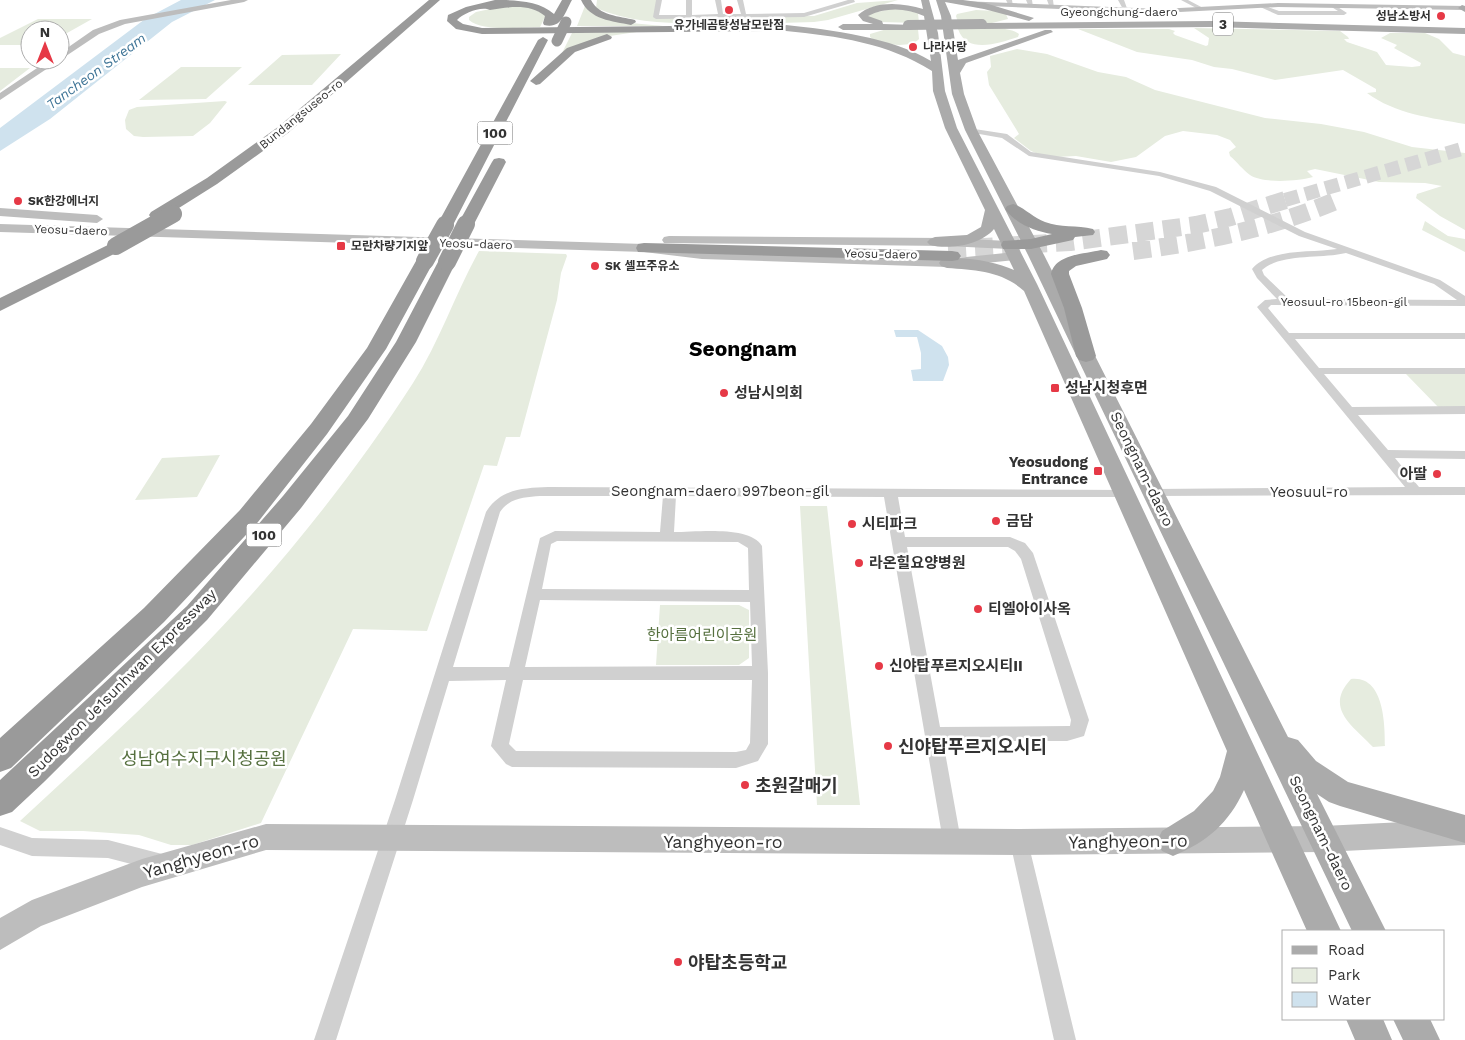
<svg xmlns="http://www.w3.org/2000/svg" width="1465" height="1040" font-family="'Work Sans','Noto Sans KR',sans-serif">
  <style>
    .green { fill: #e6ecdf }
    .water { fill: #cfe2ee }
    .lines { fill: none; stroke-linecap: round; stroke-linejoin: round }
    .highway-tunnel-far1 { stroke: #d6d6d6; stroke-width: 14; stroke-dasharray: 14 7; stroke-linecap: butt }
    .highway-tunnel { stroke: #d6d6d6; stroke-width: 18; stroke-dasharray: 18 9; stroke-linecap: butt }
    .street { fill: #d0d0d0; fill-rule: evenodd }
    .secondary { fill: #bdbdbd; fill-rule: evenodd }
    .primary { fill: #ababab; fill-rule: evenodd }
    .highway { fill: #9a9a9a; fill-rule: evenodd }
    .primary-bridge { stroke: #ababab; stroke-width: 10 }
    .highway-bridge-far1 { stroke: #9a9a9a; stroke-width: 11 }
    .highway-bridge { stroke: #9a9a9a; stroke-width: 18 }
    .poi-dot { fill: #e63946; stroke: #fff; stroke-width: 2 }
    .labels { text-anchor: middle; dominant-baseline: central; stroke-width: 5; stroke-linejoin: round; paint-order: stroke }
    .far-street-label { font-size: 12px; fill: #333; stroke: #fff }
    .far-poi-label { font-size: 12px; font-weight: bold; fill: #333; stroke: #fff; text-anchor: start }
    .shield { fill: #fff; stroke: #707070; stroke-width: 1 }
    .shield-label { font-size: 14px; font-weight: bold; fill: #333 }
    .far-water-label { font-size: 14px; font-style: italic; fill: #3f7597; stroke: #fff }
    .poi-label { font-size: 15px; font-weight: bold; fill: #333; stroke: #fff; text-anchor: start }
    .street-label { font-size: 15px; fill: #333; stroke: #fff }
    .park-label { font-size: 15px; fill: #56703f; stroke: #fff }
    .near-poi-label { font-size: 18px; font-weight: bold; fill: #333; stroke: #fff; text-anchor: start }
    .near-park-label { font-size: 18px; fill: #56703f; stroke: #fff }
    .near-street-label { font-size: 18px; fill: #333; stroke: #fff }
    .far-town-label { font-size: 21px; font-weight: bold; fill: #000; stroke: #fff }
  </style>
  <rect width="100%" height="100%" fill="#fff"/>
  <path class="green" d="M597,0h60l-1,18 158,-2 43,-13 41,-3 -70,20 -14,2c-29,1 -57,1 -85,1 -46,0 -91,3 -133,-15z
    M504,6l25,1 17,8 -6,12c-17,0 -58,5 -71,-7v-3l7,-5z
    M585,6c10,16 60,18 78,20h-86z
    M897,8l21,5 1,10 -40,-1 -11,-3 -1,-5z
    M976,10l19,1 11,3 2,5 -16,4h-34l-2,-7 1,-2z
    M38,19h54l-32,18v-7h-30v15h-30v-7z
    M1194,28l146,3 8,6 1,2h-5l3,3 30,10 9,13 26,2 8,-1 1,-3 -27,-15 3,-3 -16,-7 9,-5h35l14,6 14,14 12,3v68c-33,-6 -70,-10 -98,-31l9,-1v-3l-33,-19 -68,10 -43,-11 -18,-2 -22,-7 -55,-8 -59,-23h91l6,2 -2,2 2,2 31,11 2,-1 1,-7z
    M887,29h31l1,10c-9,10 -39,6 -49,-2v-3z
    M958,29c16,0 49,-4 61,5l-1,3c-19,6 -51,18 -60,-8z
    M573,31h70l-40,6 -43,20z
    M1017,49l30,5 51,18 28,5 29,13 110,28 56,6 43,8 48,15 53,6v77l-25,-14 -24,-18 1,-4 25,-8 -17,-3 -46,-1 -64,-13 -8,2 6,6c-14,4 -50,7 -63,-2 -7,-5 -13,-13 -20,-19l-1,-4 7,-5 -6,-7 -13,-5 -34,-4 -18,5 -29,21 -25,5 -35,-6 -21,1 -17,-3 -7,-3 -17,-13 5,-4 -30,-49 -2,-13 4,-5 -1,-11z
    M341,54l-29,31h-64l34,-30z
    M181,67h61l-36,32 -67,1z
    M0,68h30l-30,23z
    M225,101l2,1 -17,21 -17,13 -50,1 -9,-1 -8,-7 -1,-9 4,-10 8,-3z
    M1425,221l23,15 17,3v13l-43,-22z
    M479,251l87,3 1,2 -6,17 -4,27 -37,137h-14l-9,29 -13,-1 -57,166 -74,-2 -92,194 -69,22h-21l-32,-10 -56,-4h-43l-20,-10c57,-53 115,-105 170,-161 83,-84 159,-178 223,-277 27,-42 42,-89 66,-132z
    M1406,374h59v34h-26z
    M220,455l-23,42 -62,3 27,-42z
    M800,506h27l33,299h-43z
    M660,605h79l10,5v48l-10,7h-83z
    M1351,679c33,-4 34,45 34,67l-12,1c-21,-22 -49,-39 -22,-68z"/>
  <path class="water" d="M181,0h34l-43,22 -122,97 -50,32v-23l145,-109z
    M894,330h24l24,16 6,11 1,8 -6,16h-30l-2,-11 10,-1v-16l-4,-16h-21z"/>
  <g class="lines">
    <path class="highway-tunnel-far1" d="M1285,200l180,-52"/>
    <path class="highway-tunnel" d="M948,249l122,-7 126,-17 35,-8 58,-18
      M1133,251c71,-9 139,-23 205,-51"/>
    <path class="street" d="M656,0h6l-3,15h27v-15h6v15l26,-1 -3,-14h6l2,14h18l-4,-14h6l3,14 58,-1 44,-13h6l1,2 -51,15 -148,2 -3,-2z
      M1006,0h6l1,6h-4z
      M1026,0h6l1,7h-4z
      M1047,0h6l1,8h-4z
      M1118,0h6l4,11h-4z
      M1181,0h7l17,9 -5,1z
      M1333,4l14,9 -3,2h-66l-20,-9 5,-1 16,6h59l-8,-5z
      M968,128l39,6 24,18 129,20 56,15 89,45 135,48 25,16v10l-194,-1 -3,3 21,25h176v6h-170l24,29h146v6h-141l28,33 113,-1v8l-107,1 30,35 77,1v8l-70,-1 24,29h46v8l-316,1 -2,-3 2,-3 5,-1 251,-2 -148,-180 8,-7 12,-1 -20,-21 -5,-9c18,-21 59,-16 85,-20l-38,-13 -89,-45 -51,-15 -130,-20 -27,-18 -34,-6zM1346,253l88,31 23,16 -168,-1 -25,-24 -2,-5c19,-17 59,-11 84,-17z
      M548,487l581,3 2,3 -2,3 -5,1h-226l7,40h105l15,6 8,10 56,167 -5,16 -17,5h-124l18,100 -2,6 -7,3 -7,-3 -2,-6 -59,-344 -208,-1 -2,36c22,0 76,-7 88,14l6,127v71l-10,17 -22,7 -224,-1 -6,-3 -15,-18 15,-66 -57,1 -36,119 -77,240h-22l81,-240 91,-288c14,-23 37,-24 62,-25zM540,496h123l-3,36 -105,-1 -15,7 -31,129h-56l47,-155c9,-14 25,-15 40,-16zM557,541l181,1 10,6 1,42 -207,-1 9,-45zM907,547h101l7,4 6,8 50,161 -1,6 -130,1zM540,600l210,2 2,64 -227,1zM523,680h229l-2,63 -4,7 -10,2 -220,-1 -7,-7z
      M0,827l32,11 76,2 54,14 7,2 3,7 -3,7 -7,2 -54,-14 -76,-2 -32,-11z
      M1019,833l7,3 2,6 48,198h-22l-44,-198 2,-6z"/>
    <path class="secondary" d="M231,0h17l-4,2 -119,22 -26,10 -39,26v-7l33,-23 27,-10z
      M960,1l200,8 118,-6 187,3v4l-187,-3 -118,6 -197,-8 -4,-2z
      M49,60h11l-60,40v-7z
      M0,208l97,7 6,4 -6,4 -97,-7z
      M0,224l644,20 58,7 245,8 68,-7 7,4 -7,4 -68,7 -245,-8 -58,-7 -644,-20z
      M669,236l277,2 63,3 7,4 -7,4 -63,-3 -282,-3 -2,-3 2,-3z
      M1465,819v26l-142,7 -304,3 -753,-5 -124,37 -101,39 -41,24v-32l32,-18 110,-41 124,-35 753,5 304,-3z"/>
    <path class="primary" d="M921,0h8l9,33 7,58 12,37 80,156 304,647h-34l-63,-141c-15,33 -37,52 -71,66l-11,-5 -5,-10 5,-10 32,-20 19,-20 7,-14 7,-26 -203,-460c-22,-20 -48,-21 -77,-23l-6,-2 -2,-3 2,-3c20,-5 55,2 73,10l-20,-41c-13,16 -45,21 -64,16l-3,-3 3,-3 5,-2 32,-2 14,-8 4,-17 -40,-82 -12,-37 -1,-20c-44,-28 -95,-35 -146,-40l-5,-3 5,-3c45,5 106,12 145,36l-7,-45c-18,-8 -38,-9 -56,0l14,5 1,3 30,1v4l-3,1h-67l-5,-3 5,-3h30l-10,-3 -5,-6c17,-15 45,-12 65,-6z
      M936,0h27l22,3 49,15 -5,3 -45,-12 -39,-7 6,14 7,44 87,-30h6l2,2 -87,31 -6,10 4,21 13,36 67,125 244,482 10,3 18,21 32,21 117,33v28l-125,-37 -11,-4 -12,-8 69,137h-34l-324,-676 -63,-125 -13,-36 -11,-78z
      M1462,5l3,1v6l-7,-4z
      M1211,21l254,7v6l-254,-7 -230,2 -5,-3 5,-3z
      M1346,1019h37l9,21h-37z
      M1393,1019h37l10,21h-37z"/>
    <path class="highway" d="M429,0h11l-152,133 -71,51 -54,34h-12l-2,-3 2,-3 56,-34 71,-51z
      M495,0c17,0 44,0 59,14l8,-14h10c-8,14 -10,29 -28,25l-1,-2 2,-7c-15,-13 -37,-9 -55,-6 -9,-4 -26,3 -33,10l6,4 19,4 291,-3 5,3 -5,3 -291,3 -26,-5 -9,-8 1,-6 18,-8z
      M581,0h10c8,16 28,16 44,20l1,2 -5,3c-19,-4 -41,-5 -50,-25z
      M607,34l5,3 -1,2 -36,13 -35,32 -4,1 -6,-4 37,-33z
      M543,37l5,3 -95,185 -2,3h-12l-2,-3 101,-185z
      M499,158l5,1 2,3 -32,62 -2,3h-12l-2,-3 34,-62 2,-3z
      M1013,204c11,3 20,14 32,18 15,6 32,3 48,7l2,3 -2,3 -18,2 -2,3 -42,9h-28l-2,-4 2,-4 28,-2 21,-5c-17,-3 -36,-10 -47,-25l2,-3z
      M116,241l6,1 2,4 -2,4 -122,61v-13z
      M644,243l308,8 6,1 3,4 -3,4 -6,1 -314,-9 -2,-4 2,-4z
      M1101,250l6,1 3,4 -3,4 -31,7 -7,5v3l13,34 14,48 -3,4 -7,2 -7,-2 -3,-4 -12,-48 -13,-34c4,-20 34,-20 50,-24z
      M425,256l6,1 3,4 -48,88 -59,85 -69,88 -94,100 -153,146 -11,4v-34l144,-130 96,-98 71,-86 56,-76 49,-87 3,-4z
      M447,257l6,1 3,4 -40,80 -48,77 -67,89 -94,112 -163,162 -32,30 -12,4v-36l187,-174 96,-110 65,-80 48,-74 42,-80 3,-4z"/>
    <path class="primary-bridge" d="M908,25l74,-1"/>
    <path class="highway-bridge-far1" d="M557,41l9,-19"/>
    <path class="highway-bridge" d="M116,246l57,-32
      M425,261l20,-36
      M447,262l19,-38"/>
  </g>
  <g class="poi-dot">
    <circle cx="729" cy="10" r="5"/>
    <circle cx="1441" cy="16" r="5"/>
    <circle cx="913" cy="47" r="5"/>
    <circle cx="18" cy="201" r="5"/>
    <rect x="336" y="241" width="10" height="10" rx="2.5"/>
    <circle cx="595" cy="266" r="5"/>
    <rect x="1050" y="383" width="10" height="10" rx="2.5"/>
    <circle cx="724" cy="393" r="5"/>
    <rect x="1093" y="466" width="10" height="10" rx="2.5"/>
    <circle cx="1437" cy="474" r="5"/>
    <circle cx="996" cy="521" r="5"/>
    <circle cx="852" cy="524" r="5"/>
    <circle cx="859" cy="563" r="5"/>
    <circle cx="978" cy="609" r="5"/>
    <circle cx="879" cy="666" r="5"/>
    <circle cx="888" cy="746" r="5"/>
    <circle cx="745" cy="785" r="5"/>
    <circle cx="678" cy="962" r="5"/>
  </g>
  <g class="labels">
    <g class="far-street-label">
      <text x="1119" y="12">Gyeongchung-daero</text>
      <text transform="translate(301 114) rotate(-39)">Bundangsuseo-ro</text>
      <text transform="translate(71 230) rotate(2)">Yeosu-daero</text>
      <text transform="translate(476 244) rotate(2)">Yeosu-daero</text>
      <text transform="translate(881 254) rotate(1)">Yeosu-daero</text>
      <text x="1344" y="302">Yeosuul-ro 15beon-gil</text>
    </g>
    <g class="far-poi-label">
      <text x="1431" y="16" text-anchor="end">성남소방서</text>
      <text x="729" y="25" text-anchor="middle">유가네곰탕성남모란점</text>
      <text x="923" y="47">나라사랑</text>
      <text x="28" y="201">SK한강에너지</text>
      <text x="351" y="246">모란차량기지앞</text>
      <text x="605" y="266">SK 셀프주유소</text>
    </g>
    <g class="shield">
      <rect x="1213" y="12.5" width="20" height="23" rx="4"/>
      <rect x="477.5" y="121.5" width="35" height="23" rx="4"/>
      <rect x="246.5" y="523.5" width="35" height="23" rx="4"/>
    </g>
    <g class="shield-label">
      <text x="1223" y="24">3</text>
      <text x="495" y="133">100</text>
      <text x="264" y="535">100</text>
    </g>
    <g class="far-water-label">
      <text transform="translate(96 71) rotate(-36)">Tancheon Stream</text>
    </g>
    <g class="poi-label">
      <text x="1065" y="388">성남시청후면</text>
      <text x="734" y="393">성남시의회</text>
      <text x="1088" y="462" text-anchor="end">Yeosudong<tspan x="1088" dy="17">Entrance</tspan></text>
      <text x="1427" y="474" text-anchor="end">아딸</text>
      <text x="1006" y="521">금담</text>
      <text x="862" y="524">시티파크</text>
      <text x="869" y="563">라온힐요양병원</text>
      <text x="988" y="609">티엘아이사옥</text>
      <text x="889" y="666">신야탑푸르지오시티II</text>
    </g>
    <g class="street-label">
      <text transform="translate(1142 469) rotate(64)">Seongnam-daero</text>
      <text x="720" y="491">Seongnam-daero 997beon-gil</text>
      <text x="1309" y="492">Yeosuul-ro</text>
      <text transform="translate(122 683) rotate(-45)">Sudogwon Je1sunhwan Expressway</text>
      <text transform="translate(1321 833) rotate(64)">Seongnam-daero</text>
    </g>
    <g class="park-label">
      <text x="702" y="635">한아름어린이공원</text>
    </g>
    <g class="near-poi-label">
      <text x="898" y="746">신야탑푸르지오시티</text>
      <text x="755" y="785">초원갈매기</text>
      <text x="688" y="962">야탑초등학교</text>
    </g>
    <g class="near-park-label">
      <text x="204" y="758">성남여수지구시청공원</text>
    </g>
    <g class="near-street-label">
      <text x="723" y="841">Yanghyeon-ro</text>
      <text transform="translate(1128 841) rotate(-1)">Yanghyeon-ro</text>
      <text transform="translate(201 856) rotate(-16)">Yanghyeon-ro</text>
    </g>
    <g class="far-town-label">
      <text x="743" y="348">Seongnam</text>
    </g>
  </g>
  <rect x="1282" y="930" width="162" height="90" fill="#ffffff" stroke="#adadad"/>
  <rect x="1292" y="946" width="25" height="8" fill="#ababab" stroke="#adadad"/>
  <text x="1328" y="955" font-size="15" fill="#333333">Road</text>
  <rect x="1292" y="968" width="25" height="15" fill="#e6ecdf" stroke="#adadad"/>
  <text x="1328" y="980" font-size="15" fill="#333333">Park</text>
  <rect x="1292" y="992" width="25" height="15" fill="#cfe2ee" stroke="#adadad"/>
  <text x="1328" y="1005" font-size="15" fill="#333333">Water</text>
  <g transform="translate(45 45)"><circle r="24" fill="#ffffff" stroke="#adadad"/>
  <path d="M0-4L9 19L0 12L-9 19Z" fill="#e63946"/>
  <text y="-8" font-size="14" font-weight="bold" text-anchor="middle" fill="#333333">N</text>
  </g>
</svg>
